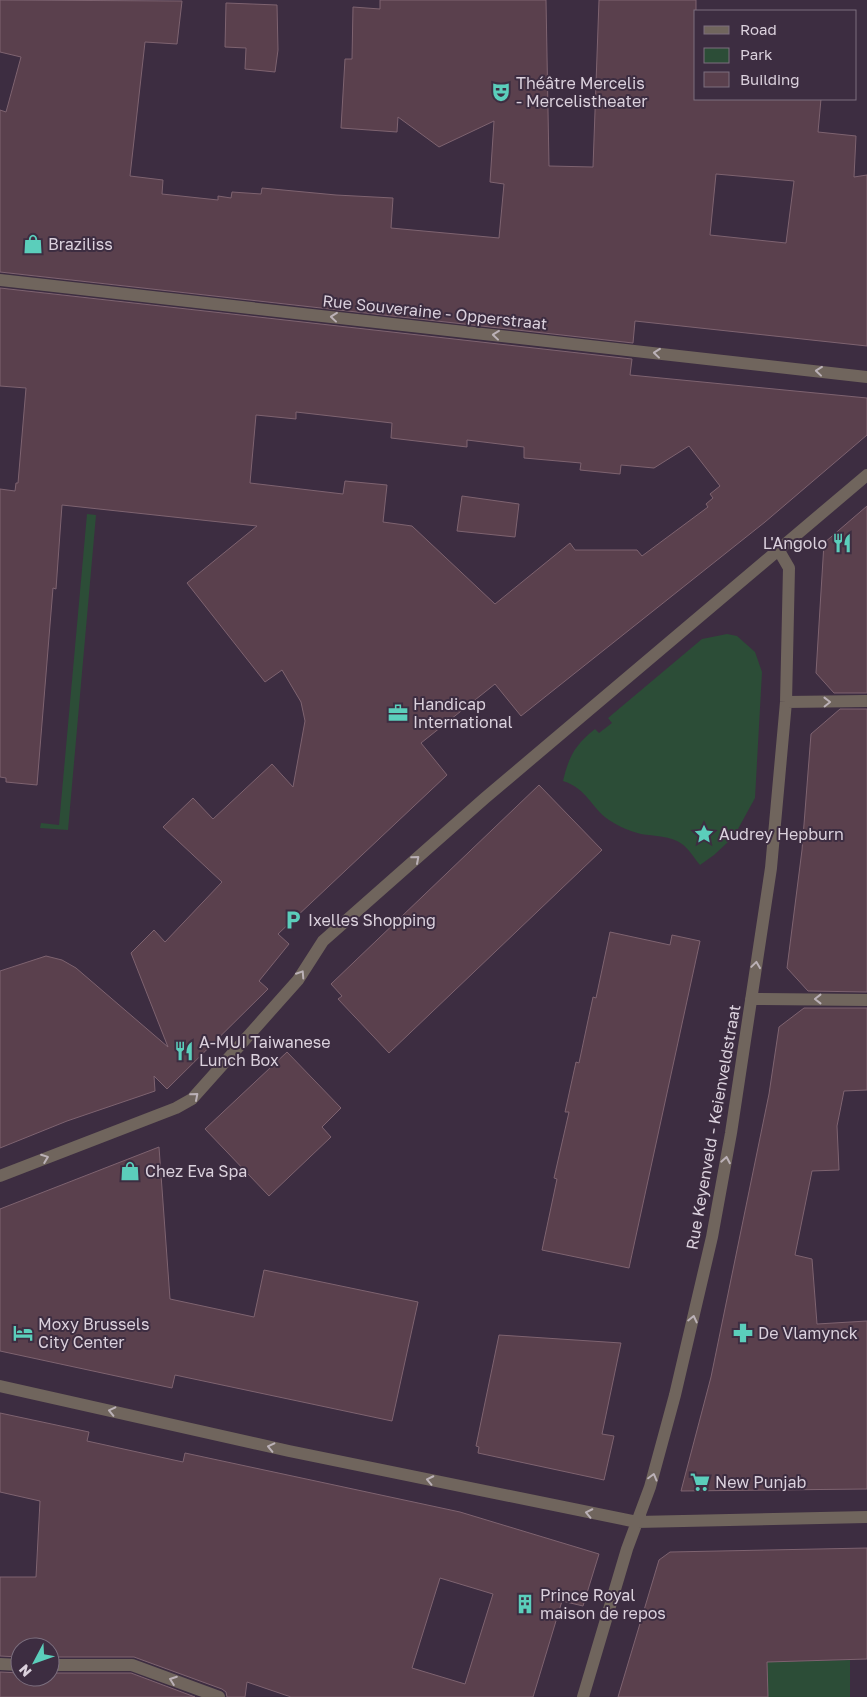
<svg xmlns="http://www.w3.org/2000/svg" width="867" height="1697" font-family="'Golos Text',sans-serif">
  <style>
    .green { fill: #2c4d37 }
    .building { fill: #5a404d; stroke: #7e6370; fill-rule: evenodd }
    .lines { fill: none; stroke-linecap: round; stroke-linejoin: round }
    .minor { stroke: #70655d; stroke-width: 12 }
    .oneway { stroke: #bbb1b7 }
    .labels { text-anchor: middle; dominant-baseline: central; stroke-width: 4; stroke-linejoin: round; paint-order: stroke }
    .poi-label { font-size: 16px; fill: #dbd1dd; stroke: #3d2d41; text-anchor: start }
    .street-label { font-size: 16px; fill: #dbd1dd; stroke: #3d2d41 }
  </style>
  <rect width="100%" height="100%" fill="#3d2d41"/>
  <path class="green" d="M87,514l9,1 -28,315 -28,-2 1,-5 18,2z
    M727,634l10,2 18,16 7,20 -7,126 -17,31 -10,13 -14,13 -14,10c-6,-7 -11,-16 -18,-21 -11,-8 -28,-8 -41,-10 -12,-3 -21,-7 -32,-14 -19,-13 -21,-31 -46,-39 6,-25 12,-36 32,-52l4,4 13,-10 -4,-5 94,-79z
    M850,1660v37h-82l-1,-35z"/>
  <path class="building" d="M0,0l182,1 -5,43 -32,-2 -15,134 33,4 -1,14 56,6v-4l13,2 1,-6 29,2 1,-6 74,7 57,3 -2,30 108,10 5,-54 -14,-2 4,-61 -55,26 -41,-30 -1,15 -56,-4 4,-69h7l1,-52 27,2v-9h166l3,166 44,1 6,-167h97v99h125l-3,33 38,4 -2,41 13,-2v171l-232,-25 -2,22 -633,-71v-162l6,2 15,-55 -21,-5zM716,174l78,7 -8,62 -76,-8z
    M226,3l51,2 1,45 -3,22 -30,-3 1,-21 -21,-1z
    M0,288l632,71 -2,16 237,23v37l-102,87 -244,194 -26,-32 -74,59 26,32 -169,159 11,10 -30,37 9,8 -101,100 -13,-13 1,15 -88,30 -67,27v-177l46,-15 16,4 14,8 92,79 -37,-94 23,-23 11,12 57,-60 -59,-55 30,-29 20,21 59,-55 21,23 12,-66 -4,-19 -19,-32 -17,12 -78,-99 70,-57 -195,-21 -6,84 -3,-1 -16,197 -31,-3v-4l-6,-1v-288l15,2 1,-8h2l8,-95 -26,-2zM296,412l96,11 -1,15 76,9v-7l57,7v11l57,5 -1,7 40,4 1,-9 33,3 35,-22 31,40 -10,8 3,4 -7,6 2,3 -66,49 -5,-6h-62l-5,-7 -75,61 -83,-78 -29,-4 4,-37 -42,-4 -2,13 -93,-11 6,-68 40,4z
    M462,496l57,8 -4,33 -58,-6z
    M867,506v187h-33l-18,-20 8,-130z
    M840,709h27v283l-59,-1 -21,-23 15,-118 9,-116z
    M539,785l63,65 -213,203 -51,-54 4,-3 -11,-12z
    M610,932l60,13 2,-10 28,6 -71,327 -87,-18 15,-71 -3,-1 15,-66h-4l11,-50 3,1 14,-66 3,1z
    M804,1008h63v82l-23,1 -7,35 2,44 -27,1 -17,84 17,4 5,65 50,-3v168l-186,2 30,-114 58,-283 10,-67z
    M287,1052l54,56 -19,19 9,10 -62,59 -64,-67z
    M159,1147l11,152 84,18 10,-47 154,32 -26,119 -217,-46 -3,13 -172,-37v-142z
    M499,1335l122,8 -19,91 12,2 -10,44 -126,-27 1,-6 -3,-1z
    M0,1413l89,19 -2,9 96,21 2,-9 275,59 139,42 -16,52 -21,-5 -29,96h-242l-44,-15 -2,15h-18l-1,-5 -4,-3 -88,-32h-84v-10h-30v10l-20,-1v-79h36l4,-76 -40,-9zM440,1578l53,16 -28,90 -53,-16z
    M867,1548v111l-100,3 1,35h-150l41,-137 11,-8z
    M0,1672l20,1v4h30v-4h81l64,24h-195z"/>
  <g class="lines">
    <path class="minor" d="M0,280l867,97
      M786,702l81,-1
      M751,999l116,1
      M0,1176l176,-68 16,-9 106,-119 25,-39 162,-143 382,-323
      M0,1386l289,65 348,71 230,-5
      M0,1664l20,1
      M50,1665h82l87,32
      M583,1697l44,-148 23,-62 25,-92 37,-158 19,-104 40,-265 15,-166 3,-134 -11,-19"/>
  </g>
  <defs><path id="oneway-chevron" d="M-2-3.5L2.5 0L-2 3.5" fill="none" stroke-width="1.6" stroke-linecap="round" stroke-linejoin="round" transform="scale(1.25)"/></defs>
  <g class="oneway">
    <use href="#oneway-chevron" transform="translate(334 317) rotate(-174)"/>
    <use href="#oneway-chevron" transform="translate(496 335) rotate(-174)"/>
    <use href="#oneway-chevron" transform="translate(657 353) rotate(-174)"/>
    <use href="#oneway-chevron" transform="translate(819 371) rotate(-174)"/>
    <use href="#oneway-chevron" transform="translate(827 702) rotate(-1)"/>
    <use href="#oneway-chevron" transform="translate(416 859) rotate(-41)"/>
    <use href="#oneway-chevron" transform="translate(756 965) rotate(-82)"/>
    <use href="#oneway-chevron" transform="translate(301 974) rotate(-57)"/>
    <use href="#oneway-chevron" transform="translate(818 999) rotate(-180)"/>
    <use href="#oneway-chevron" transform="translate(195 1096) rotate(-41)"/>
    <use href="#oneway-chevron" transform="translate(45 1158) rotate(-21)"/>
    <use href="#oneway-chevron" transform="translate(726 1160) rotate(-80)"/>
    <use href="#oneway-chevron" transform="translate(693 1319) rotate(-77)"/>
    <use href="#oneway-chevron" transform="translate(112 1411) rotate(-167)"/>
    <use href="#oneway-chevron" transform="translate(271 1447) rotate(-167)"/>
    <use href="#oneway-chevron" transform="translate(653 1477) rotate(-75)"/>
    <use href="#oneway-chevron" transform="translate(430 1480) rotate(-168)"/>
    <use href="#oneway-chevron" transform="translate(589 1513) rotate(-168)"/>
    <use href="#oneway-chevron" transform="translate(173 1680) rotate(-160)"/>
  </g>
  <defs>
    <symbol id="theatre-bare" viewBox="-9 -9 18 18"><path d="M-5-5.5Q0-4 5-5.5V0Q5 5 0 6Q-5 5-5 0ZM-3.3-2.5H-1v1.5H-3.3ZM1-2.5H3.3v1.5H1ZM-2.8 1Q0 5.5 2.8 1Z" fill="#5bcebb" stroke="#3d2d41" stroke-width="2.5" paint-order="stroke"/></symbol>
    <symbol id="shop-bare" viewBox="-9 -9 18 18"><path d="M-5-2.5h2.3a2.7 3.5 0 0 1 5.4 0H5L5.5 6h-11ZM-1.5-2.5h3a1.5 2.3 0 0 0-3 0Z" fill="#5bcebb" stroke="#3d2d41" stroke-width="2.5" paint-order="stroke"/></symbol>
    <symbol id="restaurant-bare" viewBox="-9 -9 18 18"><path d="M-5-6h1v4h1v-4h1v4h1v-4h1v5L-1.5 .5V6h-2V.5L-5-1ZM5-6V6H3V1.5H1.5Q1.5-4 5-6Z" fill="#5bcebb" stroke="#3d2d41" stroke-width="2.5" paint-order="stroke"/></symbol>
    <symbol id="office-bare" viewBox="-9 -9 18 18"><path d="M-6-3h4V-5.5h4V-3h4V5H-6ZM-1-4.5V-3h2v-1.5ZM-6 0V1H6V0Z" fill="#5bcebb" stroke="#3d2d41" stroke-width="2.5" paint-order="stroke"/></symbol>
    <symbol id="sight-bare" viewBox="-9 -9 18 18"><path d="M0-6L1.8-2.2L6-1.7L2.9 1.2L3.7 5.4L0 3.3L-3.7 5.4L-2.9 1.2L-6-1.7L-1.8-2.2Z" fill="#5bcebb" stroke="#3d2d41" stroke-width="2.5" paint-order="stroke"/></symbol>
    <symbol id="parking-bare" viewBox="-9 -9 18 18"><path d="M-3.5-5.5H1a3.5 3.5 0 0 1 0 7H-1V5.5H-3.5ZM-1-3.4V-.6H.8a1.4 1.4 0 0 0 0-2.8Z" fill="#5bcebb" stroke="#3d2d41" stroke-width="2.5" paint-order="stroke"/></symbol>
    <symbol id="hotel-bare" viewBox="-9 -9 18 18"><path d="M-6-4.5h1.5V1H6V5H4.5V3h-9V5H-6ZM-4 0a1.8 1.8 0 1 1 3.6 0ZM.5 0V-2.5h3Q6-2.5 6 0Z" fill="#5bcebb" stroke="#3d2d41" stroke-width="2.5" paint-order="stroke"/></symbol>
    <symbol id="pharmacy-bare" viewBox="-9 -9 18 18"><path d="M-2-6h4v4h4v4h-4v4h-4v-4h-4v-4h4Z" fill="#5bcebb" stroke="#3d2d41" stroke-width="2.5" paint-order="stroke"/></symbol>
    <symbol id="supermarket-bare" viewBox="-9 -9 18 18"><path d="M-6-5.5h2.5l.6 2H6L4.5 2H-2.5L-4.4-4H-6ZM-1.5 3.2a1.3 1.3 0 1 0 .1 0ZM3 3.2a1.3 1.3 0 1 0 .1 0Z" fill="#5bcebb" stroke="#3d2d41" stroke-width="2.5" paint-order="stroke"/></symbol>
    <symbol id="building-bare" viewBox="-9 -9 18 18"><path d="M-4-6H4V6H1V3H-1V6H-4ZM-2.5-4.3h1.7v1.8h-1.7ZM.8-4.3h1.7v1.8H.8ZM-2.5-1h1.7V.8h-1.7ZM.8-1h1.7V.8H.8Z" fill="#5bcebb" stroke="#3d2d41" stroke-width="2.5" paint-order="stroke"/></symbol>
  </defs>
  <g fill-rule="evenodd">
    <use href="#theatre-bare" x="487" y="78" width="28" height="28"/>
    <use href="#shop-bare" x="19" y="230" width="28" height="28"/>
    <use href="#restaurant-bare" x="828" y="529" width="28" height="28"/>
    <use href="#office-bare" x="384" y="699" width="28" height="28"/>
    <use href="#sight-bare" x="690" y="820" width="28" height="28"/>
    <use href="#parking-bare" x="279" y="906" width="28" height="28"/>
    <use href="#restaurant-bare" x="170" y="1037" width="28" height="28"/>
    <use href="#shop-bare" x="116" y="1157" width="28" height="28"/>
    <use href="#hotel-bare" x="9" y="1319" width="28" height="28"/>
    <use href="#pharmacy-bare" x="729" y="1319" width="28" height="28"/>
    <use href="#supermarket-bare" x="686" y="1468" width="28" height="28"/>
    <use href="#building-bare" x="511" y="1590" width="28" height="28"/>
  </g>
  <g class="labels">
    <g class="poi-label">
      <text x="516" y="83">Théâtre Mercelis<tspan x="516" dy="18">- Mercelistheater</tspan></text>
      <text x="48" y="244">Braziliss</text>
      <text x="827" y="543" text-anchor="end">L'Angolo</text>
      <text x="413" y="704">Handicap<tspan x="413" dy="18">International</tspan></text>
      <text x="719" y="834">Audrey Hepburn</text>
      <text x="308" y="920">Ixelles Shopping</text>
      <text x="199" y="1042">A-MUI Taiwanese<tspan x="199" dy="18">Lunch Box</tspan></text>
      <text x="145" y="1171">Chez Eva Spa</text>
      <text x="38" y="1324">Moxy Brussels<tspan x="38" dy="18">City Center</tspan></text>
      <text x="758" y="1333">De Vlamynck</text>
      <text x="715" y="1482">New Punjab</text>
      <text x="540" y="1595">Prince Royal<tspan x="540" dy="18">maison de repos</tspan></text>
    </g>
    <g class="street-label">
      <text transform="translate(435 312) rotate(6)">Rue Souveraine - Opperstraat</text>
      <text transform="translate(713 1127) rotate(-80)">Rue Keyenveld - Keienveldstraat</text>
    </g>
  </g>
  <rect x="694" y="10" width="162" height="90" fill="#3d2d41" stroke="#7c6f7f"/>
  <rect x="704" y="26" width="25" height="8" fill="#70655d" stroke="#7c6f7f"/>
  <text x="740" y="35" font-size="15" fill="#dbd1dd">Road</text>
  <rect x="704" y="48" width="25" height="15" fill="#2c4d37" stroke="#7c6f7f"/>
  <text x="740" y="60" font-size="15" fill="#dbd1dd">Park</text>
  <rect x="704" y="72" width="25" height="15" fill="#5a404d" stroke="#7c6f7f"/>
  <text x="740" y="85" font-size="15" fill="#dbd1dd">Building</text>
  <g transform="translate(35 1662) rotate(229)"><circle r="24" fill="#3d2d41" stroke="#7c6f7f"/>
  <path d="M0-4L9 19L0 12L-9 19Z" fill="#5bcebb"/>
  <text y="-8" font-size="14" font-weight="bold" text-anchor="middle" fill="#dbd1dd">N</text>
  </g>
</svg>
